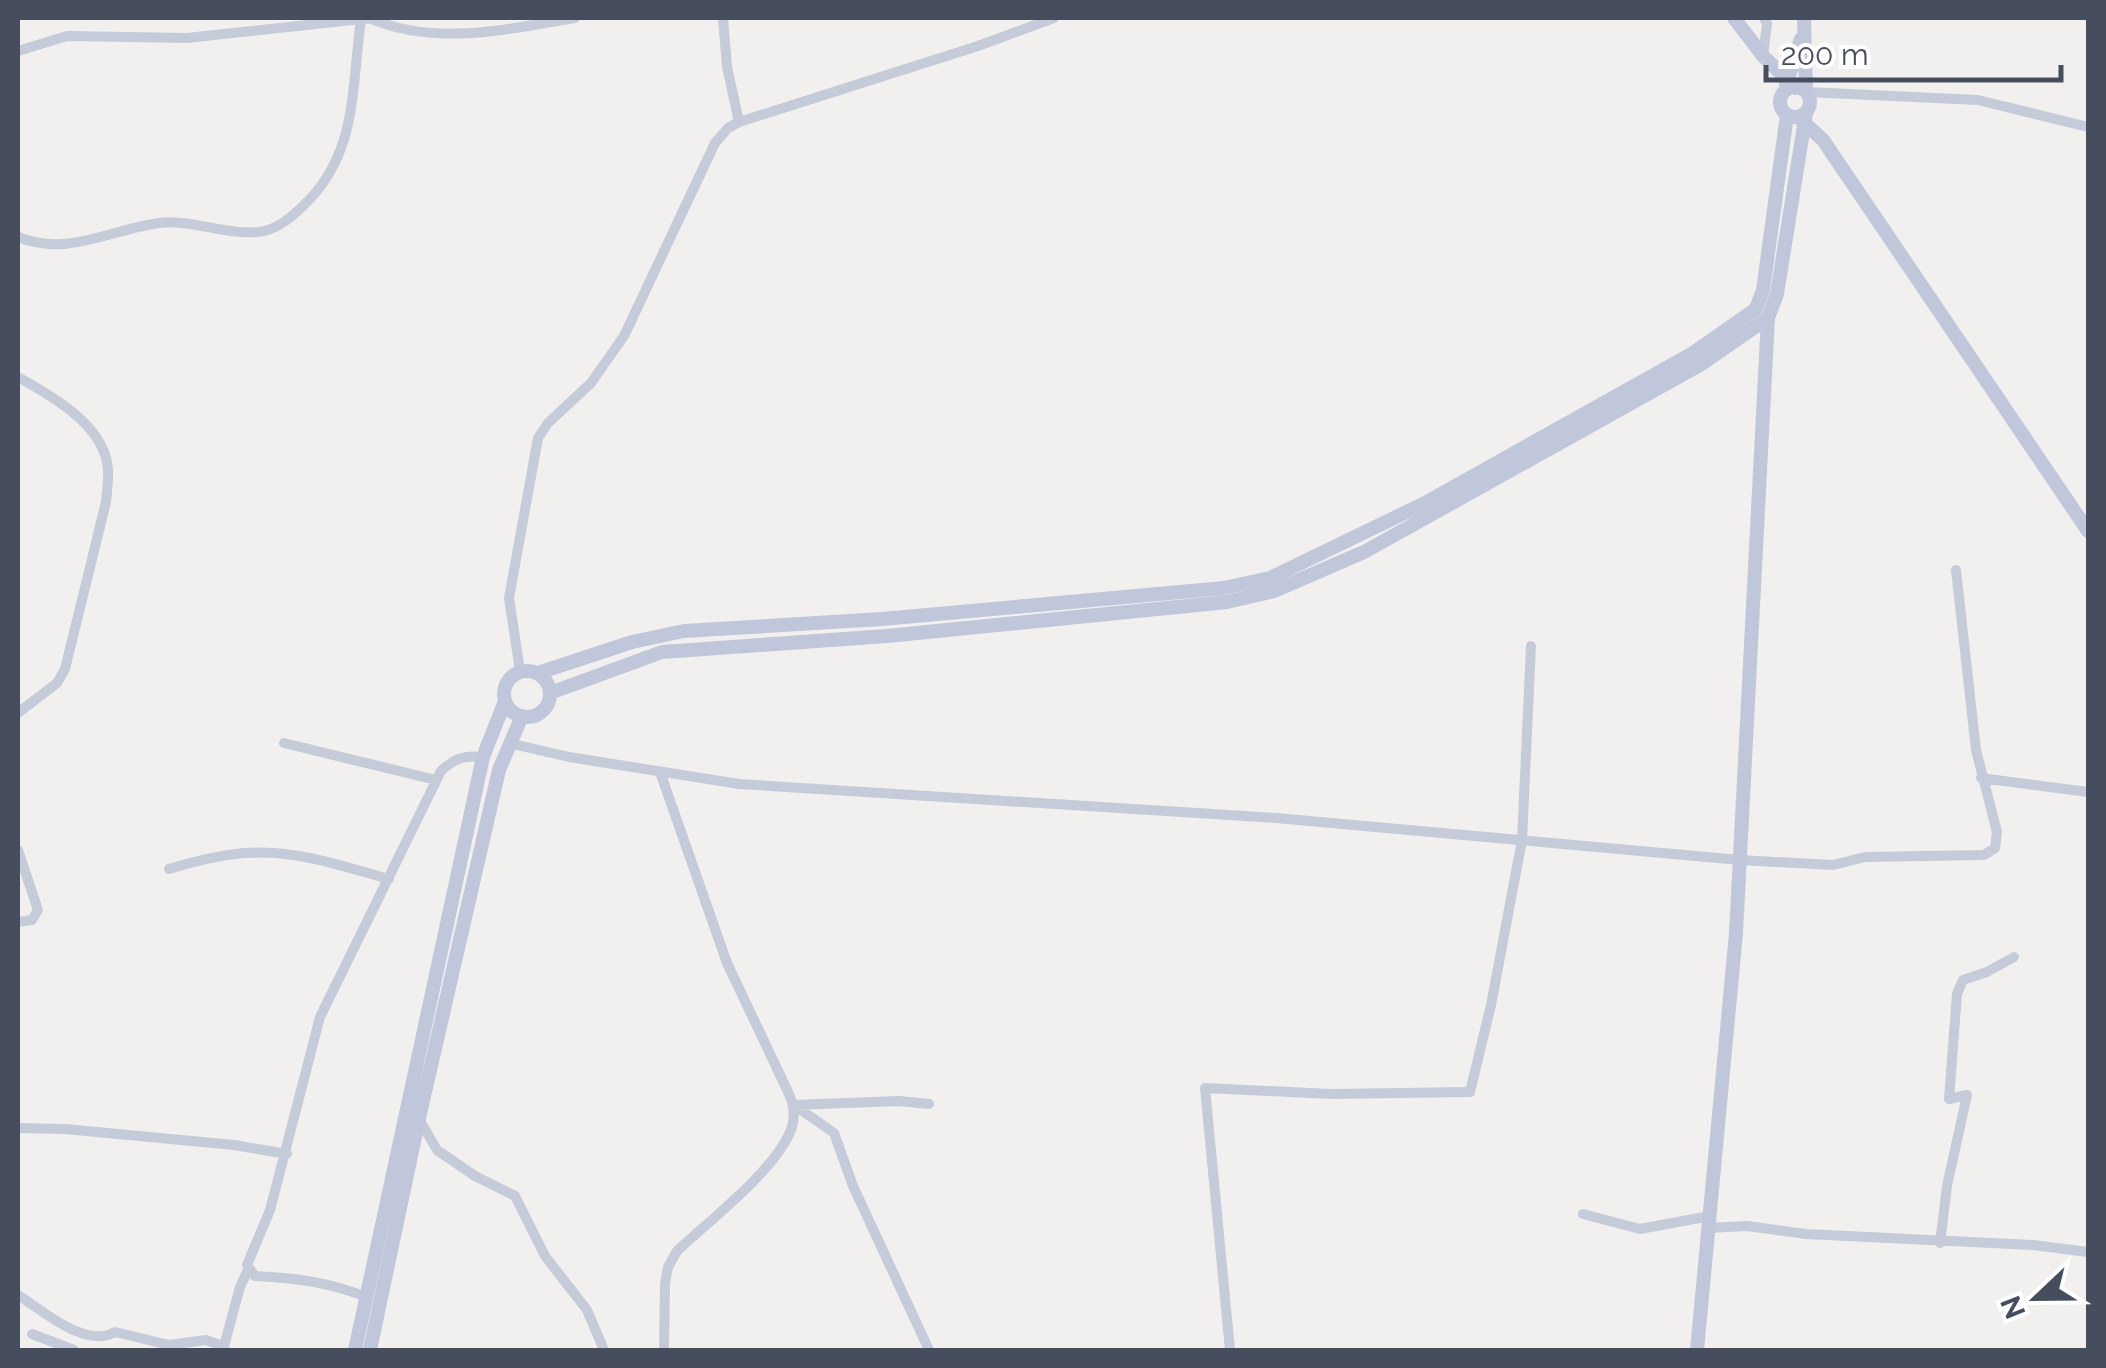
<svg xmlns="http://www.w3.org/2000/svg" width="2106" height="1368" font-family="Raleway,sans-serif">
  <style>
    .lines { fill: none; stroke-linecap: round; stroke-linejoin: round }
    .street { stroke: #c5cbd8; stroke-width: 10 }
    .secondary { stroke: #c0c7da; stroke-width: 14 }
  </style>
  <rect width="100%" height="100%" fill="#f2f0ef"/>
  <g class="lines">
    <path class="street" d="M369,18c67,29 137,11 206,0
      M723,18l4,49 12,55
      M18,51l49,-15 120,2 184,-20
      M1763,56l4,-32 -3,-6
      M1806,92l172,8 110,27
      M18,237c50,20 90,-7 141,-14 33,-4 66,12 99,9 17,-1 34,-15 46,-27 54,-52 47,-115 57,-185
      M18,377c32,18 81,45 89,85 3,13 0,27 -1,40l-41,167 -8,14 -39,30
      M520,671l-11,-73 29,-160 10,-15 43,-40 33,-47 91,-193 13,-15 11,-6 239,-76 76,-28
      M284,743l152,37
      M509,743l60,14 170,27 537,34 464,42 93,5 32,-8 119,-2 11,-7 2,-16 -21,-82 -20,-180
      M660,772l67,191 62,131c5,12 7,25 1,38 -16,39 -81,89 -113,119l-9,16 -3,17 -1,66
      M1981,778l107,14
      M18,850l20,60 -6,10 -14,2
      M169,869c95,-29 128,-16 220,10
      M929,1104l-30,-3 -105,4 40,28 19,53 76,164
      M419,1119l18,31 38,26 40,20 30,60 42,54 17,40
      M18,1128l47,1 169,16 53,9
      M1583,1214l57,15 70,-13
      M1709,1228l38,-2 59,8 227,11 55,7
      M1940,1243l7,-57 20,-91 -18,4 8,-105 6,-14 24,-8 27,-15
      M18,1295c25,16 68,54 97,37l54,13 37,-5 17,6
      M366,1297c-37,-15 -71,-19 -111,-21l-8,-11 23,-55 50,-193 121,-246c14,-13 23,-16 42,-14
      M32,1334l42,16
      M223,1350l17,-63 8,-17
      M1230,1350l-25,-262 126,6 139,-2 21,-87 31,-165 9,-194"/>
    <path class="secondary" d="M1734,18l29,38 33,32
      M1804,18l2,74
      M1786,85l15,-46
      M1780 102a15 15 0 1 1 30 0a15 15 0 1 1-30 0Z
      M1800,119l23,21 265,391
      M504 694a23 23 0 1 1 46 0a23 23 0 1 1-46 0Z
      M538,673l94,-31 52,-11 198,-12 342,-31 46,-10 153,-74 270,-151 63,-44 7,-19 24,-175
      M550,693l112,-41 225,-16 340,-34 47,-11 90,-39 336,-187 68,-47 9,-24 29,-181
      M355,1350l128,-593 22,-56
      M370,1350l49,-232 80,-348 23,-54
      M1697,1350l39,-417 32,-615"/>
  </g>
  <rect width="2106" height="1368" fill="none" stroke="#464e5e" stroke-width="40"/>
  <g transform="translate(2036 1298) rotate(248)" stroke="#ffffff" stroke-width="8" paint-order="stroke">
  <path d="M0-8L18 38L0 25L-18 38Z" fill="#464e5e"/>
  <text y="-15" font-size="28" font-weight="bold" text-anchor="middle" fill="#464e5e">N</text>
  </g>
  <path d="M1766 65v15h295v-15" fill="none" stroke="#464e5e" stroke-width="5"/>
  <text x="1781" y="65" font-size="30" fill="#464e5e" stroke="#ffffff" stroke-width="8" paint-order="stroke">200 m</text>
</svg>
